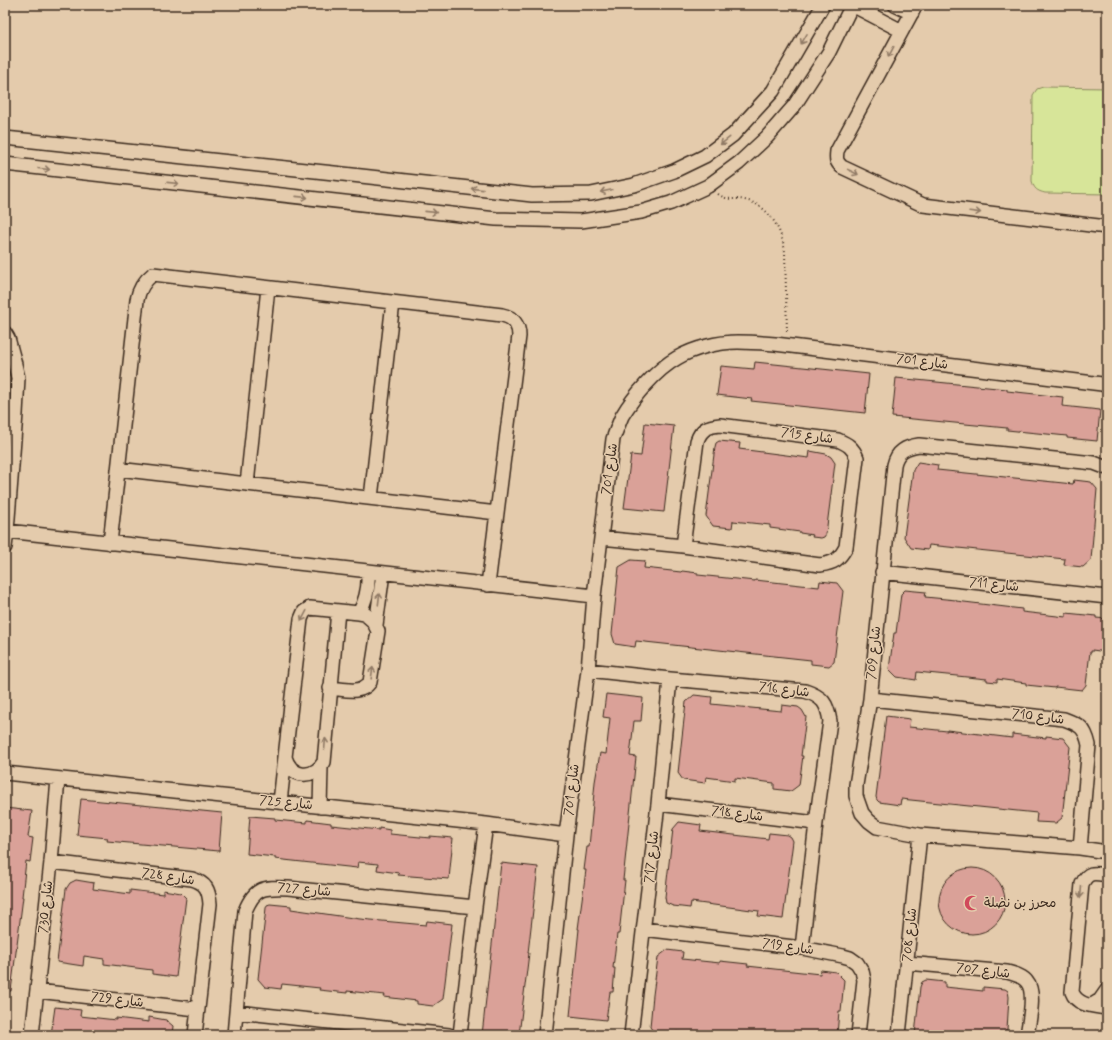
<svg xmlns="http://www.w3.org/2000/svg" width="1112" height="1040" font-family="Mynerve,'Playpen Sans Arabic',sans-serif">
  <style>
    .green { fill: #d7e599; stroke: #89885c }
    .building { fill: #daa198; stroke: #3b2a1e }
    .lines { fill: none; stroke-linecap: round; stroke-linejoin: round }
    .minor-casing { stroke: #3b2a1e; stroke-width: 16 }
    .path { stroke: #3b2a1e; stroke-width: 2; stroke-dasharray: 1 3; stroke-linecap: butt }
    .minor { stroke: #e4cbac; stroke-width: 13 }
    .oneway { stroke: #907a65 }
    .labels { text-anchor: middle; dominant-baseline: central; stroke-width: 3; stroke-linejoin: round; paint-order: stroke }
    .street-label { font-size: 13px; fill: #3b2a1e; stroke: #e4cbac }
    .poi-label { font-size: 13px; fill: #3b2a1e; stroke: #e4cbac; text-anchor: start }
  </style>
  <rect width="100%" height="100%" fill="#e4cbac"/>
  <filter id="ink" filterUnits="userSpaceOnUse"><feTurbulence type="fractalNoise" baseFrequency=".025" numOctaves="2"/><feDisplacementMap in="SourceGraphic" scale="8" xChannelSelector="R" yChannelSelector="G"/><feConvolveMatrix kernelMatrix="1 2 1 2 8 2 1 2 1" color-interpolation-filters="sRGB"/></filter>
  <g filter="url(#ink)">
    <path class="green" d="M1043,87l64,1v106l-62,-1c-8,-2 -11,-4 -13,-12l1,-86 4,-6z"/>
    <path class="building" d="M755,362l114,12 -4,39 -114,-12 1,-2 -35,-4 4,-29 33,3z
      M896,378l81,8 30,3v2l56,6 -1,9 38,4 -3,31 -30,-3v-2l-60,-6v-2l-115,-11z
      M645,423l29,3 -10,86 -40,-4 7,-53 10,1z
      M719,441l21,2 -1,6 70,9 1,-7 16,3 5,3 4,6 -9,71 -2,3 -3,1 -9,-1 1,-2 -13,-2v-1l-30,-4v-3l-37,-4 -1,7 -19,-2 -7,-10 9,-69 1,-4z
      M918,462l20,3 -1,5 136,14 1,-4 17,2 6,7 -6,71 -8,7 -19,-2 1,-6 -39,-4 -97,-10 -1,5 -17,-2 -7,-11 9,-67z
      M631,560l14,1 -1,7 37,4 1,-1 16,2v2l57,6v-1l64,7 1,-6 17,2 6,8 -9,71 -5,4 -18,-2v-4l-175,-19 -1,6 -20,-3 -3,-10 7,-67z
      M905,590l21,2 -1,5 31,3v1l66,8v3l44,5v-4l30,3v2l11,1v33l-15,-2v2h-2l-4,33 -4,5 -27,-3v1l-29,-3v-2l-29,-4v3l-10,-1v-2l-70,-7 -1,8 -19,-3 -8,-8 5,-36h2l5,-39z
      M606,694l37,4 -2,23h-7l-4,35 6,1 -13,123h2l-6,54h-2l-4,34h2l-2,24h-3l-4,28 -36,-4 9,-87h-1l8,-59h-2l3,-23h2l6,-65 5,-29 6,1 4,-36 -7,-1z
      M694,695l18,2 -1,7 70,7 1,-6 16,2 4,3 4,7 -5,39h2l-4,29 -8,6 -17,-2v-6l-39,-5v3l-29,-4 -1,6 -22,-3 -5,-7 4,-36 4,-35z
      M886,716l24,3 -1,8 38,4v-1l65,8v-4l34,4v-2l17,2 7,9 -8,71 -6,5 -20,-1 1,-9 -136,-14 -1,6 -21,-3 -2,-2 -1,-3z
      M81,799l141,14 -3,38 -112,-10 1,-3 -31,-3z
      M5,808l27,3 -4,26 5,1 -3,24 -4,-1 -4,36h1l-12,94h-6z
      M250,816l25,2v2l32,3v-3l24,3v2l48,5v-2l11,2v4l40,4v-2l23,2 -4,41 -51,-4 1,-2 -22,-3 1,-6 -20,-2 -1,6 -82,-9v-2l-28,-3z
      M679,822l22,3 -1,6 68,8 1,-6 19,2 3,2 2,4 -10,78 -25,-3 1,-5 -68,-9 -1,6 -17,-2 -7,-3 -1,-6 8,-68z
      M501,863l37,4 -10,86h1l-10,82h-37z
      M939 901a33 33 0 1 1 66 0a33 33 0 1 1-66 0Z
      M76,880l18,3 -1,6 37,5v-4l33,4v-4l18,3 5,5 -10,79 -24,-3v-4l-48,-6v-5l-20,-3 -1,10 -26,-4 9,-73 4,-6z
      M270,904l21,2v3l69,10 66,6 1,-4 25,3 -9,75 -10,7 -16,-2v-3l-33,-4 1,-2 -38,-4v2l-28,-3 1,-2 -38,-4 -1,5 -16,-2 -7,-8 8,-71 1,-3z
      M667,950l16,2 -1,7 38,4v-2l28,3 -1,2 73,8 1,-4 15,2 8,8 -3,31h-2l-2,24h-137l-24,-3v3h-20l-6,-8 3,-32 5,-38z
      M926,980l19,2v5l38,4v-4l22,2 3,2 1,6 -2,33h-2v5h-90l5,-48 2,-5z
      M55,1007l26,3 -1,6 36,4v-2l33,4v-5l17,3 7,6 -1,9h-121z"/>
    <g class="lines">
      <defs>
        <path id="minor" d="M852,5l50,26
          M895,5l17,8
          M916,5l-79,146c-1,8 -1,11 5,16l81,38 184,22
          M5,138l329,35 198,22 59,-1 43,-9 40,-14 31,-15 28,-21 40,-44 50,-86
          M5,164l491,55 85,2 60,-9 30,-9 37,-17 31,-23 28,-26 27,-31 35,-54 23,-47
          M5,333l3,5 6,22 4,18 -2,36 -9,117 -2,16
          M1107,468l-13,-5 -175,-18c-13,2 -22,6 -25,20l-24,234 -14,86v11l6,17 7,8 8,6 43,8 160,13 27,4
          M118,469l379,44
          M247,484l21,-196
          M371,498l22,-196
          M7,531l587,65
          M601,538l82,8 137,19c14,-2 19,-5 26,-18l11,-89c-4,-11 -10,-14 -19,-18l-118,-15c-12,1 -19,4 -23,16l-14,105
          M110,543l27,-243c2,-11 7,-19 16,-26l349,41c11,2 17,10 17,21l-31,249
          M882,572l225,25
          M359,613c8,-14 10,-27 9,-42
          M376,625l7,-52
          M588,670l82,9 135,12c18,6 22,12 25,30l-14,102 -14,125
          M330,688c14,1 31,7 40,-6l8,-51 -5,-10 -8,-7 -6,-1 -49,-5 -6,4 -3,7 -16,138c6,21 28,23 39,5l14,-151
          M870,699l194,20c16,6 21,8 25,26l-9,103
          M5,773l481,51 80,11
          M280,802l5,-45
          M658,804l158,19
          M320,807l1,-40
          M51,862l141,17c14,4 17,11 18,25l-15,131
          M1107,875c-13,-2 -19,-4 -25,9l-10,108c5,14 22,14 35,16
          M643,929l159,19 41,8 7,2 7,5 5,8 2,9 -6,55
          M907,963l100,9c7,2 16,4 20,10 9,10 2,40 0,53
          M37,991l160,18
          M1092,1005l8,-5 7,-10
          M237,1012l212,23
          M32,1035l19,-173 7,-83
          M234,1035l11,-124c10,-24 18,-24 43,-23l187,19
          M460,1035l15,-128 11,-83
          M545,1035l21,-200 22,-165 6,-74 19,-157c3,-8 6,-16 9,-23 12,-20 34,-46 55,-58 17,-10 41,-16 61,-16 13,0 25,1 37,2l327,40 5,2
          M631,1035l27,-231 12,-125
          M899,1035l21,-200"/>
      </defs>
      <use href="#minor" class="minor-casing"/>
      <path class="path" d="M718,194c11,8 16,3 27,6 24,5 37,30 40,52l2,81"/>
      <use href="#minor" class="minor"/>
    </g>
    <defs><path id="oneway-shaft" d="M-6 0H5M1.5-3L5.5 0L1.5 3" fill="none" stroke-width="1.6" stroke-linecap="round" stroke-linejoin="round"/></defs>
    <g class="oneway">
      <use href="#oneway-shaft" transform="translate(804 39) rotate(120)"/>
      <use href="#oneway-shaft" transform="translate(891 52) rotate(118)"/>
      <use href="#oneway-shaft" transform="translate(725 141) rotate(142)"/>
      <use href="#oneway-shaft" transform="translate(44 169) rotate(6)"/>
      <use href="#oneway-shaft" transform="translate(853 172) rotate(26)"/>
      <use href="#oneway-shaft" transform="translate(173 183) rotate(6)"/>
      <use href="#oneway-shaft" transform="translate(477 189) rotate(-174)"/>
      <use href="#oneway-shaft" transform="translate(606 191) rotate(168)"/>
      <use href="#oneway-shaft" transform="translate(302 197) rotate(6)"/>
      <use href="#oneway-shaft" transform="translate(431 212) rotate(6)"/>
      <use href="#oneway-shaft" transform="translate(975 212) rotate(7)"/>
      <use href="#oneway-shaft" transform="translate(379 599) rotate(-83)"/>
      <use href="#oneway-shaft" transform="translate(304 616) rotate(118)"/>
      <use href="#oneway-shaft" transform="translate(372 673) rotate(-82)"/>
      <use href="#oneway-shaft" transform="translate(325 744) rotate(-85)"/>
      <use href="#oneway-shaft" transform="translate(1081 892) rotate(95)"/>
    </g>
  </g>
  <defs>
    <symbol id="mosque-bare" viewBox="-9 -9 18 18"><path d="M3.5-4.9A6 6 0 1 0 3.5 4.9A5 5 0 1 1 3.5-4.9Z" fill="#d1495b" stroke="#e4cbac" stroke-width="2.5" paint-order="stroke"/></symbol>
  </defs>
  <g fill-rule="evenodd">
    <use href="#mosque-bare" x="961" y="892" width="22" height="22"/>
  </g>
  <g class="labels">
    <g class="street-label">
      <text transform="translate(922 362) rotate(7)">شارع 701</text>
      <text transform="translate(807 436) rotate(8)">شارع 715</text>
      <text transform="translate(610 469) rotate(-82)">شارع 701</text>
      <text transform="translate(994 585) rotate(6)">شارع 711</text>
      <text transform="translate(874 653) rotate(-84)">شارع 709</text>
      <text transform="translate(784 690) rotate(7)">شارع 716</text>
      <text transform="translate(1038 717) rotate(7)">شارع 710</text>
      <text transform="translate(572 790) rotate(-83)">شارع 701</text>
      <text transform="translate(286 803) rotate(6)">شارع 725</text>
      <text transform="translate(737 814) rotate(7)">شارع 718</text>
      <text transform="translate(652 857) rotate(-84)">شارع 717</text>
      <text transform="translate(168 877) rotate(9)">شارع 728</text>
      <text transform="translate(304 890) rotate(5)">شارع 727</text>
      <text transform="translate(46 907) rotate(-84)">شارع 730</text>
      <text transform="translate(910 935) rotate(-84)">شارع 708</text>
      <text transform="translate(788 947) rotate(8)">شارع 719</text>
      <text transform="translate(983 971) rotate(7)">شارع 707</text>
      <text transform="translate(117 1000) rotate(7)">شارع 729</text>
    </g>
    <g class="poi-label">
      <text x="984" y="903">محرز بن نضلة</text>
    </g>
  </g>
  <rect width="1112" height="1040" fill="none" stroke="#e4cbac" stroke-width="20"/>
  <rect x="10" y="10" width="1092" height="1020" fill="none" stroke="#3b2a1e" stroke-width="1.5" filter="url(#ink)"/>
</svg>
